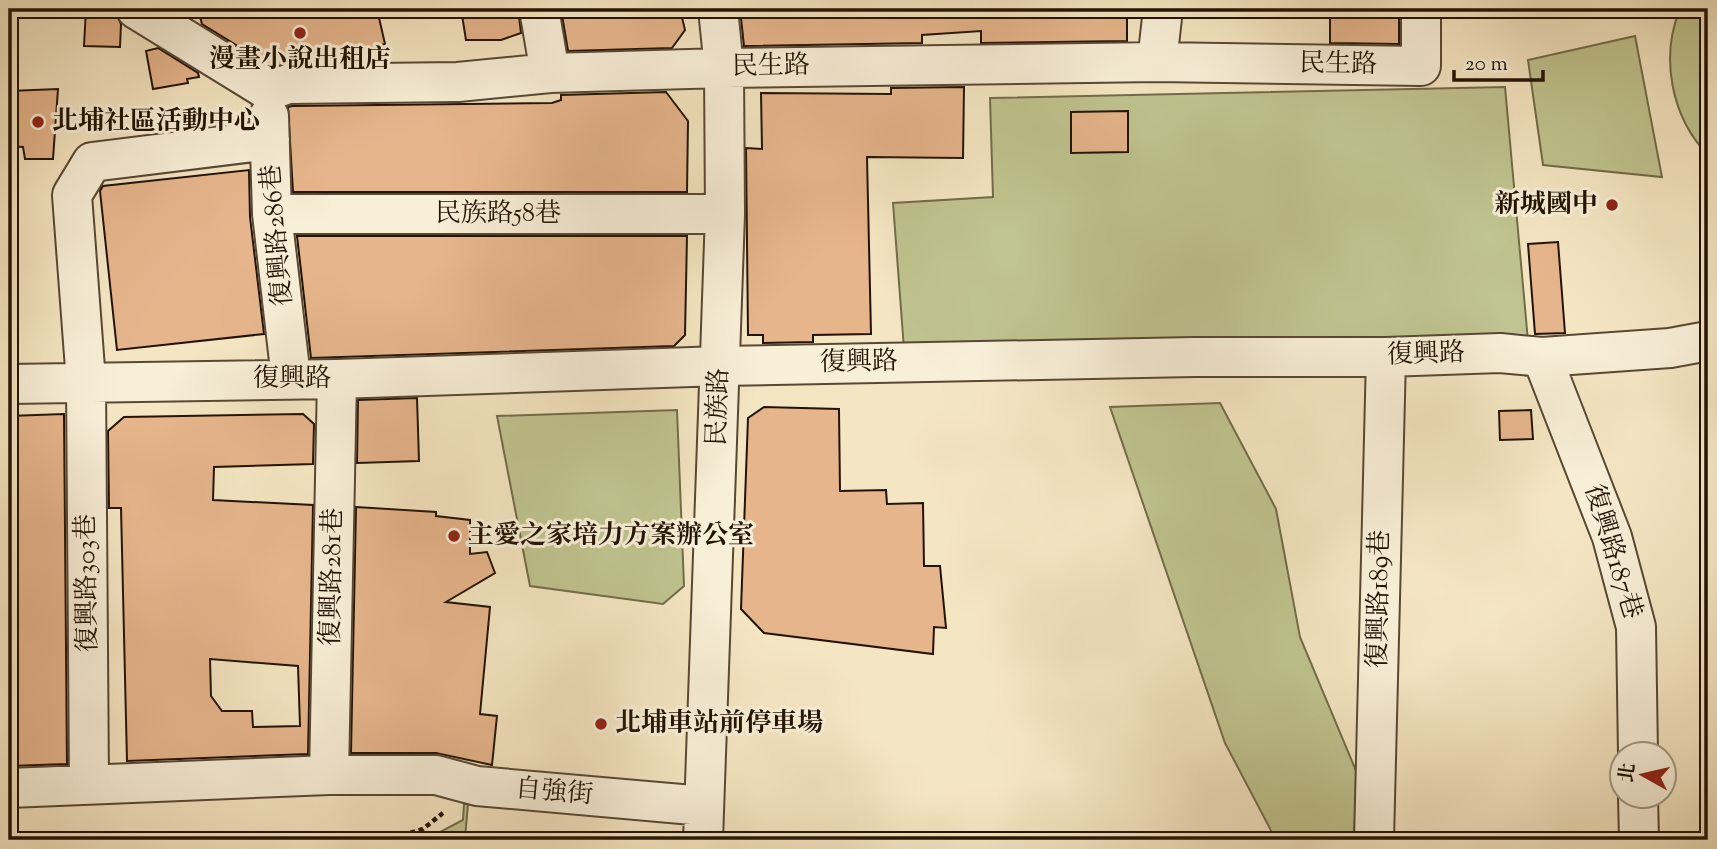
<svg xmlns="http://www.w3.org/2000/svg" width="1717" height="849" font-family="'Sorts Mill Goudy','Noto Serif TC',serif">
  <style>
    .green { fill: #c0c490; stroke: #726c4a; stroke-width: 2 }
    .building { fill: #e6b58c; stroke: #231303; stroke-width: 2; fill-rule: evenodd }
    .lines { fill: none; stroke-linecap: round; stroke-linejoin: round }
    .minor-casing { stroke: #584833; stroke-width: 42 }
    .path { stroke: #231303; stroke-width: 4.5; stroke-dasharray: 5 3.5; stroke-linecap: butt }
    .minor { stroke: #f8efd8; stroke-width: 38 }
    .poi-dot { fill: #8f2418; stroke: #f8efd8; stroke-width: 2.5 }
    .labels { text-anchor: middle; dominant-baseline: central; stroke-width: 6; stroke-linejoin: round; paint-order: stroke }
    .poi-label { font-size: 26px; font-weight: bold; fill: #231303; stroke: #f8efd8; text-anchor: start }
    .street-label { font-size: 26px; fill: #231303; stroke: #f8efd8 }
  </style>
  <rect width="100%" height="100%" fill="#f5e6c3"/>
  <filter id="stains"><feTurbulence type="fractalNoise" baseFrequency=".00286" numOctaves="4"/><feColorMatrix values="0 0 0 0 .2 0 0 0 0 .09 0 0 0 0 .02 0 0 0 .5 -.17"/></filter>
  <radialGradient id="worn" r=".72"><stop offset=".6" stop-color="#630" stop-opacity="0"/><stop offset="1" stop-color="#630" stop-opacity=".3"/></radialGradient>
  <path class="green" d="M1680,9h28v146c-37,-38 -48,-98 -28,-146z
    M1635,36l27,141 -119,-12 -15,-105z
    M1505,87l23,254 -624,8 -11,-146 100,-6 -3,-99z
    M1220,403l56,106 24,128 59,141 -6,62h-77l-51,-97 -115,-336z
    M677,410l7,176 -21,18 -133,-18 -33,-170z
    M464,804h4l-3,34 28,2h-68l38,-20z"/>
  <path class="building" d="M86,9h28l7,15 -1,23 -36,-1z
    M217,9h160l8,35 -75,18 -39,5 -20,-13 -2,-8 -8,2 -39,-24 -3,-11z
    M461,9h57l3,24 -20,7h-35z
    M561,9h119l5,21 -13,18 -104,3z
    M740,9h107v5l77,-5h203v32l-146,2v-12l-59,4v8l-178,3z
    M1330,9h69v35l-69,-1z
    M158,48l40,25 1,4 -12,2 1,4 -35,6 -7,-38z
    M964,87l-1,71 -96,-1 4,177 -58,1v7l-50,1v-8h-15l-2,-187 16,1 -1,-56 130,1v-6z
    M58,89l-5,70h-28l-2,-12 -14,-1v-55z
    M666,92l22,29 -1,71h-394l-5,-85 4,-1 260,-3 9,-3v-5z
    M1128,111v41l-57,1v-41z
    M249,170l1,47 14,117 -147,16 -17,-159 3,-5z
    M297,236h390l-2,99 -11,11 -363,12z
    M1558,242l7,91 -30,1 -7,-90z
    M417,398l2,63 -62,2 1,-63z
    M764,407l75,2 1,82 46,-1 1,14 36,-1 1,63h16l6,62 -12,-1 -1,27 -169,-21 -23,-24 7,-191z
    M1531,410l2,29 -33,1 -1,-29z
    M64,414l3,350 -58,2v-350z
    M303,414l11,10 -1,40 -99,3 -1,33 100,5 -5,249 -181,7 -6,-253h-12l-1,-77 16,-14zM210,659l88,7 2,60 -47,1 -1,-16h-30l-11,-15z
    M356,507l80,5v4l34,4v34l17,-2 8,21 -49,29 44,5 -10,107 17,2 -5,49 -56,-12h-85z"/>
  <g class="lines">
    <defs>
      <path id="minor" d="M136,9l133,82 19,-7 170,-2 92,-9 174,-5 433,-6 264,4v-57
        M539,9l11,64
        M1157,62l6,-53
        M269,116l3,98 19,164
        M272,214h453
        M1542,357l70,180 24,90 2,127
        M9,384l328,-5 384,-13 473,-9h192l114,-4 42,4 128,-9 38,-7
        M329,775l8,-396
        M89,783l-3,-401 -14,-187 20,-33 178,-22
        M9,788l320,-13h107l41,11 227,20
        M1638,796l1,44
        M703,840l22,-626 -1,-146 -6,-59
        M1374,840l12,-483"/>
    </defs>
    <use href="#minor" class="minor-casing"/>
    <path class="path" d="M386,840l37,-11 20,-16"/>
    <use href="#minor" class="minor"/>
  </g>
  <g class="poi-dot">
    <circle cx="300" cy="33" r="7"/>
    <circle cx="38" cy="122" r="7"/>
    <circle cx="1612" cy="205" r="7"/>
    <circle cx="454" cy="536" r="7"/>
    <circle cx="601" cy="724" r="7"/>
  </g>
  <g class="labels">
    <g class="poi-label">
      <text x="300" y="60" text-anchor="middle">漫畫小說出租店</text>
      <text x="52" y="122">北埔社區活動中心</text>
      <text x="1598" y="205" text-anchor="end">新城國中</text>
      <text x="468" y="536">主愛之家培力方案辦公室</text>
      <text x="615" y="724">北埔車站前停車場</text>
    </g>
    <g class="street-label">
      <text transform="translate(1338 65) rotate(1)">民生路</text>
      <text transform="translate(771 67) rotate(-1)">民生路</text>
      <text x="498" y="214">民族路58巷</text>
      <text transform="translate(278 235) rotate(-95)">復興路286巷</text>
      <text transform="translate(1426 355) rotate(-2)">復興路</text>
      <text transform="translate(859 363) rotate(-1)">復興路</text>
      <text x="292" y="379">復興路</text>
      <text transform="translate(719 407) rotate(-88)">民族路</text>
      <text transform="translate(1612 552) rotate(73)">復興路187巷</text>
      <text transform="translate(333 577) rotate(-89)">復興路281巷</text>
      <text transform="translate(88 583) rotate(-91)">復興路303巷</text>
      <text transform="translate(1380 599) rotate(-89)">復興路189巷</text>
      <text transform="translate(554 793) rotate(5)">自強街</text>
    </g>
  </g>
  <rect width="1717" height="849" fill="none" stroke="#f5e6c3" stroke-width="35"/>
  <rect x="10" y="10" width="1696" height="828" fill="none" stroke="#231303" stroke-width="3.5"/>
  <rect x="18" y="18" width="1682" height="814" fill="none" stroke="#231303" stroke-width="2"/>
  <g transform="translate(1643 775) rotate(278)"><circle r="33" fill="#f8efd8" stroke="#a39783" stroke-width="2"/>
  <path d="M0-5L12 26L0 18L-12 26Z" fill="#8f2418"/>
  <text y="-10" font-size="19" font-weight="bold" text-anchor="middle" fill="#231303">北</text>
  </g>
  <path d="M1454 70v10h89v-10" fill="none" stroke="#231303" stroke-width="3.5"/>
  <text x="1465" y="70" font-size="21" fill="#231303" stroke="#f8efd8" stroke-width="5" paint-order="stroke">20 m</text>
  <rect width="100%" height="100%" filter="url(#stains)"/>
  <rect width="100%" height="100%" fill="url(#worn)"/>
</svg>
